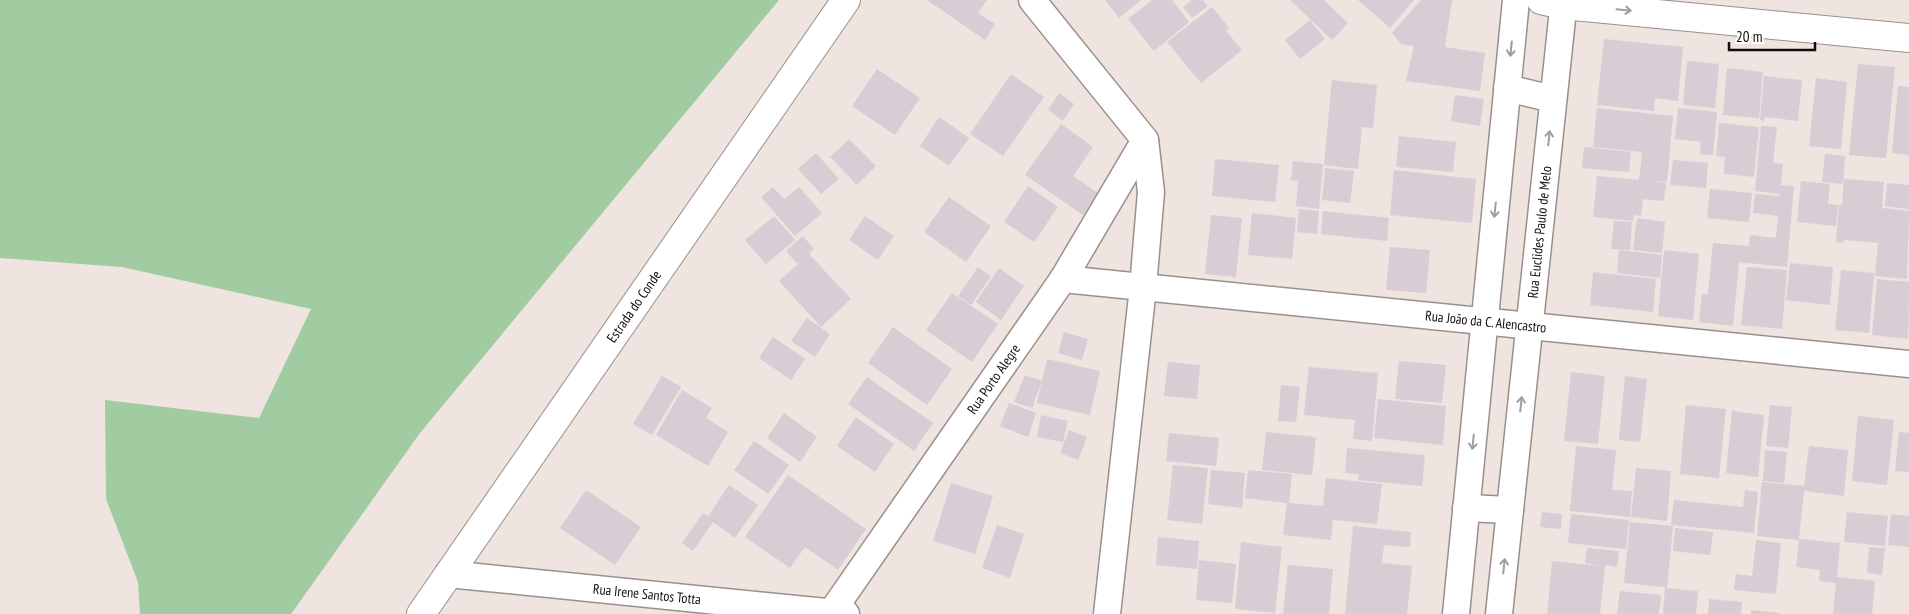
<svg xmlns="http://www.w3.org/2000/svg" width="1909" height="614" font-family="'PT Sans Narrow',sans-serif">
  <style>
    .green { fill: #a1cba1 }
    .building { fill: #d6cdd5 }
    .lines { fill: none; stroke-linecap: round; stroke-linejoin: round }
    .street-casing { stroke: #9a908b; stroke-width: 29 }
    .secondary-casing { stroke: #9a908b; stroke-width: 30 }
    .primary-casing { stroke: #9a908b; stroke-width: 30 }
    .street { stroke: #fff; stroke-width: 26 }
    .secondary { stroke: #fff; stroke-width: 28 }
    .primary { stroke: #fff; stroke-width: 28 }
    .oneway { stroke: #9f9e9d }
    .labels { text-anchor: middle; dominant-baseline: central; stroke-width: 5; stroke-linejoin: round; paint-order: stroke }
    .street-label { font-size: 14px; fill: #100c0b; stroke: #fff }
  </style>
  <rect width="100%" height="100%" fill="#efe4df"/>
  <path class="green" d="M0,0h779l-359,433 -129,181h-151l-2,-32 -32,-83 -1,-99 154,18 52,-109 -189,-42 -122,-9z"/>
  <path class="building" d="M927,0h60l-9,13 17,11 -10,16z
    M1105,0h36l-22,18z
    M1152,0h20l17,22 -35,29 -26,-32z
    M1192,0h11l5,6 -16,12 -9,-11z
    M1290,0h34l24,23 -16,17z
    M1358,0h56l-24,28z
    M1421,0h31l-7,47 40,6 -5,38 -74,-10 8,-35 -13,-2 -9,-11z
    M1212,7l17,21 -3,3 16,19 -41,33 -34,-41z
    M1310,20l15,19 -25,20 -15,-19z
    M1604,39l79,8 -5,54 -23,-3 -1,13 -57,-6z
    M1687,61l32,3 -4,44 -32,-3z
    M1858,64l37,3 -9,91 -37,-3z
    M1727,68l36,4 -4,46 -36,-3z
    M877,69l43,29 -25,37 -43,-29z
    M1011,74l33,23 -41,59 -33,-22z
    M1764,76l38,4 -4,41 -33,-4 -1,4 -4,-1z
    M1816,78l31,4 -6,67 -32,-3z
    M1332,80l45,5 -4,43 -11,-1 -4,42 -34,-4z
    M1898,86l11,1v68l-17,-2z
    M1059,93l15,11 -11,17 -15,-11z
    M1455,95l29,4 -4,27 -29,-5z
    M1597,108l76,8 -6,66 -13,-1 12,2 -2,18 -21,-2 -2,17 -7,-1 -1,6 -40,-4 4,-41 42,4 3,-28 -49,-5z
    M1678,108l39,4 -4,43 -13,-1 1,-12 -26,-3z
    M939,117l30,21 -20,28 -29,-20z
    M1719,123l40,4 -5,50 -30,-3 1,-17 -9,-1z
    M1061,124l32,23 -20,29 25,17 -15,22 -58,-40z
    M1761,126l16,1 -4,36 10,1 -2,21 13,1 -7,81 -48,-5 -6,64 -34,-4 3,-28h6l5,-51 36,3 1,-11 26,3 2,-22 -25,-3 2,-19 25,2v-2l-25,-3z
    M1399,136l57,6 -3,30 -57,-5z
    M849,139l27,27 -19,19 -27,-28z
    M1584,147l47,5 -2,20 -47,-4z
    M816,153l23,26 -18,15 -23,-25z
    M1825,154l20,2 -2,28 -21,-2z
    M1215,159l64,6 -4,37 -63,-6z
    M1673,160l35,3 -2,25 -36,-3z
    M1293,161l30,3 -4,45 -23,-3 2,-25 -7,-1z
    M1325,168l29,3 -4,32 -28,-3z
    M1394,170l82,9 -4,44 -82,-8z
    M1844,179l40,3 -2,26 27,3 -2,68 -32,-3 3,-33 -34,-3 -1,3 -7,-1 3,-38 3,1z
    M1801,181l29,3 -2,20 10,1 -2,21 -39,-4z
    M1887,183l22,2v24l-24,-3z
    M1028,186l30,21 -24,35 -30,-20z
    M773,187l11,12 15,-12 23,26 -27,23 -34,-39z
    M1710,189l42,4 -3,29 -42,-4z
    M949,197l42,29 -25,36 -42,-30z
    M1299,209l20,2 -2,23 -20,-2z
    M1323,211l66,7 -2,23 -66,-7z
    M1252,213l44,5 -4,41 -44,-4z
    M1211,215l31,3 -6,59 -31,-3z
    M774,216l21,24 -29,24 -21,-24z
    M865,216l29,20 -16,24 -29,-20z
    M1637,218l28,4 -3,31 -29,-3z
    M1614,221l18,1 -2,28 -19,-1z
    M803,236l11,13 -5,5 42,45 -30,28 -42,-46 26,-23 -8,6 -11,-13z
    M1390,247l40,3 -4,43 -40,-3z
    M1619,250l43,5 -2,23 -43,-5z
    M1664,250l35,4 -6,66 -35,-4z
    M1790,263l43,4 -3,38 -44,-5z
    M978,267l13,9 -20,29 -13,-9z
    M1747,267l40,3 -5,59 -41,-4z
    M999,268l25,18 -23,34 -25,-18z
    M1841,270l33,3 -5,60 -34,-3z
    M1593,272l63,7 -3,33 -63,-7z
    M1877,279l32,3 -1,57 -36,-4z
    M952,293l46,31 -26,38 -46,-32z
    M807,318l23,16 -15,23 -24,-16z
    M893,327l59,42 -25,36 -59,-42z
    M1064,332l24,7 -6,21 -24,-7z
    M773,337l32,22 -14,21 -32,-22z
    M1047,359l53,12 -10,44 -53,-12z
    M1399,361l47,4 -4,38 -47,-4z
    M1168,362l32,3 -3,34 -33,-3z
    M1309,367l69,6 -6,68 -19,-2 2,-19 -51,-5z
    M1571,372l34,4 -7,68 -34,-3z
    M1025,375l17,6 -10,27 -18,-6z
    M662,376l19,11 -29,48 -19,-11z
    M1625,376l22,3 -7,63 -21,-2z
    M867,377l66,46 -19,28 -66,-47z
    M1281,385l19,2 -4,35 -18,-1z
    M682,390l30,18 -6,10 22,14 -20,34 -52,-31z
    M1378,399l68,7 -3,39 -69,-7z
    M1009,403l27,10 -8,24 -28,-11z
    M1686,405l40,4 -7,69 -39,-4z
    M1770,405l22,2 -4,41 -22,-2z
    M1732,411l32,4 -6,62 -32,-4z
    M784,413l33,24 -17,25 -33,-24z
    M1041,415l27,6 -5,21 -26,-5z
    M1858,416l36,4 -7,65 -35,-4z
    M856,417l38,27 -19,28 -38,-26z
    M1069,430l18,7 -9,23 -18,-7z
    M1266,432l50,5 -4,38 -50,-5z
    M1899,432l10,1v39l-14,-1z
    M1169,433l50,5 -3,28 -50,-5z
    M754,441l35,24 -21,29 -34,-24z
    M1576,446l40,4 -4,40 20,1 -2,26 -60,-6z
    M1809,446l39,4 -4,46 -40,-5 -5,48 41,4 -3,34 38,4 -3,33h-39l3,-31 -17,-2 1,-11 -24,-3 3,-27 -42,-4 5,-54 42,4z
    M1347,448l78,7 -3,31 -64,-6 1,-6 -14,-1z
    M1765,450l22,2 -3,31 -21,-2z
    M1173,465l35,3 -6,56 -35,-4z
    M1636,468l35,3 -4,50 -36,-4z
    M1211,470l34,3 -3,35 -34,-4z
    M1248,470l44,4 -3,29 34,3 3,-28 56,6 -5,40 -44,-4 -2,20 -48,-5 4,-32 -42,-5z
    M788,475l78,54 -28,41 -33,-23 -15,21 -45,-31z
    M951,483l42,13 -18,58 -42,-13z
    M729,485l29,20 -23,33 -22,-16 -20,29 -11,-8 21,-30 5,3z
    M586,490l55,37 -26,38 -55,-37z
    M1745,490l13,2 -4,41 -83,-8 3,-25 69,7z
    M1542,512l20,2 -1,15 -21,-2z
    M1847,512l41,4 -3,30 -41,-4z
    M1571,514l58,6 -3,29 -58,-6z
    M1891,514l18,2v31l-21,-2z
    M1630,522l43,4 -6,62 31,3 -2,23h-33l2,-27 -41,-4z
    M997,525l27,9 -14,44 -28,-10z
    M1353,526l58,6 -1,15 -26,-2 -2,18 30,3 -5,48h-62z
    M1675,528l38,4 -3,23 -37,-4z
    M1158,537l41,4 -2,28 -41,-4z
    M1756,540l25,3 -5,51 -42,-4 2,-16 16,2z
    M1241,542l41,5 -7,66 -40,-4z
    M1869,547l16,1 -3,27 -15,-2z
    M1587,548l32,3 -2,16 -12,-2 -5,49h-53l5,-53 49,5 -16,-3z
    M1199,560l37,4 -4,39 -36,-3z
    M1288,565l45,4 -4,45h-46z
    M1620,591l41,4 -2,19h-42z
    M1709,599l33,3 -1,12h-33z
    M1751,610l28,3v1h-28z"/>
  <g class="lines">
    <defs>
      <g id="street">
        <path d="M1032,0l113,140 6,52 -8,95 -36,327"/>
        <path d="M1507,88l46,11"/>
        <path id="s1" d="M1063,279l846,85"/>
        <path d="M1466,508l44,2"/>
        <path id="s2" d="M448,574l398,40"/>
        <path id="s3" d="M831,613l232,-334 82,-139"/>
        <path d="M1456,614l60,-614"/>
        <path id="s4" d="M1499,614l65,-614"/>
      </g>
      <path id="secondary" d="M1541,0l22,5 346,33"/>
      <g id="primary">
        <path id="s5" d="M421,614l425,-614"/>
      </g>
    </defs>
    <use href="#street" class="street-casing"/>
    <use href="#secondary" class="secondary-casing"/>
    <use href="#primary" class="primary-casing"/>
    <use href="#street" class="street"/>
    <use href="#secondary" class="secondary"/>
    <use href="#primary" class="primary"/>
  </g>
  <defs><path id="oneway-shaft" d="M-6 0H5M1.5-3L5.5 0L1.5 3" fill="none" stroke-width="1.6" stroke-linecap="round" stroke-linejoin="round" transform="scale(1.25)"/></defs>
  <g class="oneway">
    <use href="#oneway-shaft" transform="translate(1624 10) rotate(6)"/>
    <use href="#oneway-shaft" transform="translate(1511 49) rotate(96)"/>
    <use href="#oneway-shaft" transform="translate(1549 138) rotate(-84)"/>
    <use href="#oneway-shaft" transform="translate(1495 210) rotate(96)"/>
    <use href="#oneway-shaft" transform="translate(1521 404) rotate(-84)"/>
    <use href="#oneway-shaft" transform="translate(1473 442) rotate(96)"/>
    <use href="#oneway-shaft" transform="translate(1504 566) rotate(-84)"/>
  </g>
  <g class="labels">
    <g class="street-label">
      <text stroke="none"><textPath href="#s4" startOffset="384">Rua Euclides Paulo de Melo</textPath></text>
      <text stroke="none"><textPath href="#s5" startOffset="374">Estrada do Conde</textPath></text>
      <text stroke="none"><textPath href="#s1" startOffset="425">Rua João da C. Alencastro</textPath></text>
      <text stroke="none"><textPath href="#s3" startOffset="285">Rua Porto Alegre</textPath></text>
      <text stroke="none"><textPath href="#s2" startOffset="200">Rua Irene Santos Totta</textPath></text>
    </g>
  </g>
  <path d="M1729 42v8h86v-8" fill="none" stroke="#100c0b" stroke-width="2.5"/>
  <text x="1736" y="42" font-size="15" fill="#100c0b" stroke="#ffffff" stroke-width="4" paint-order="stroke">20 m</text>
</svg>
